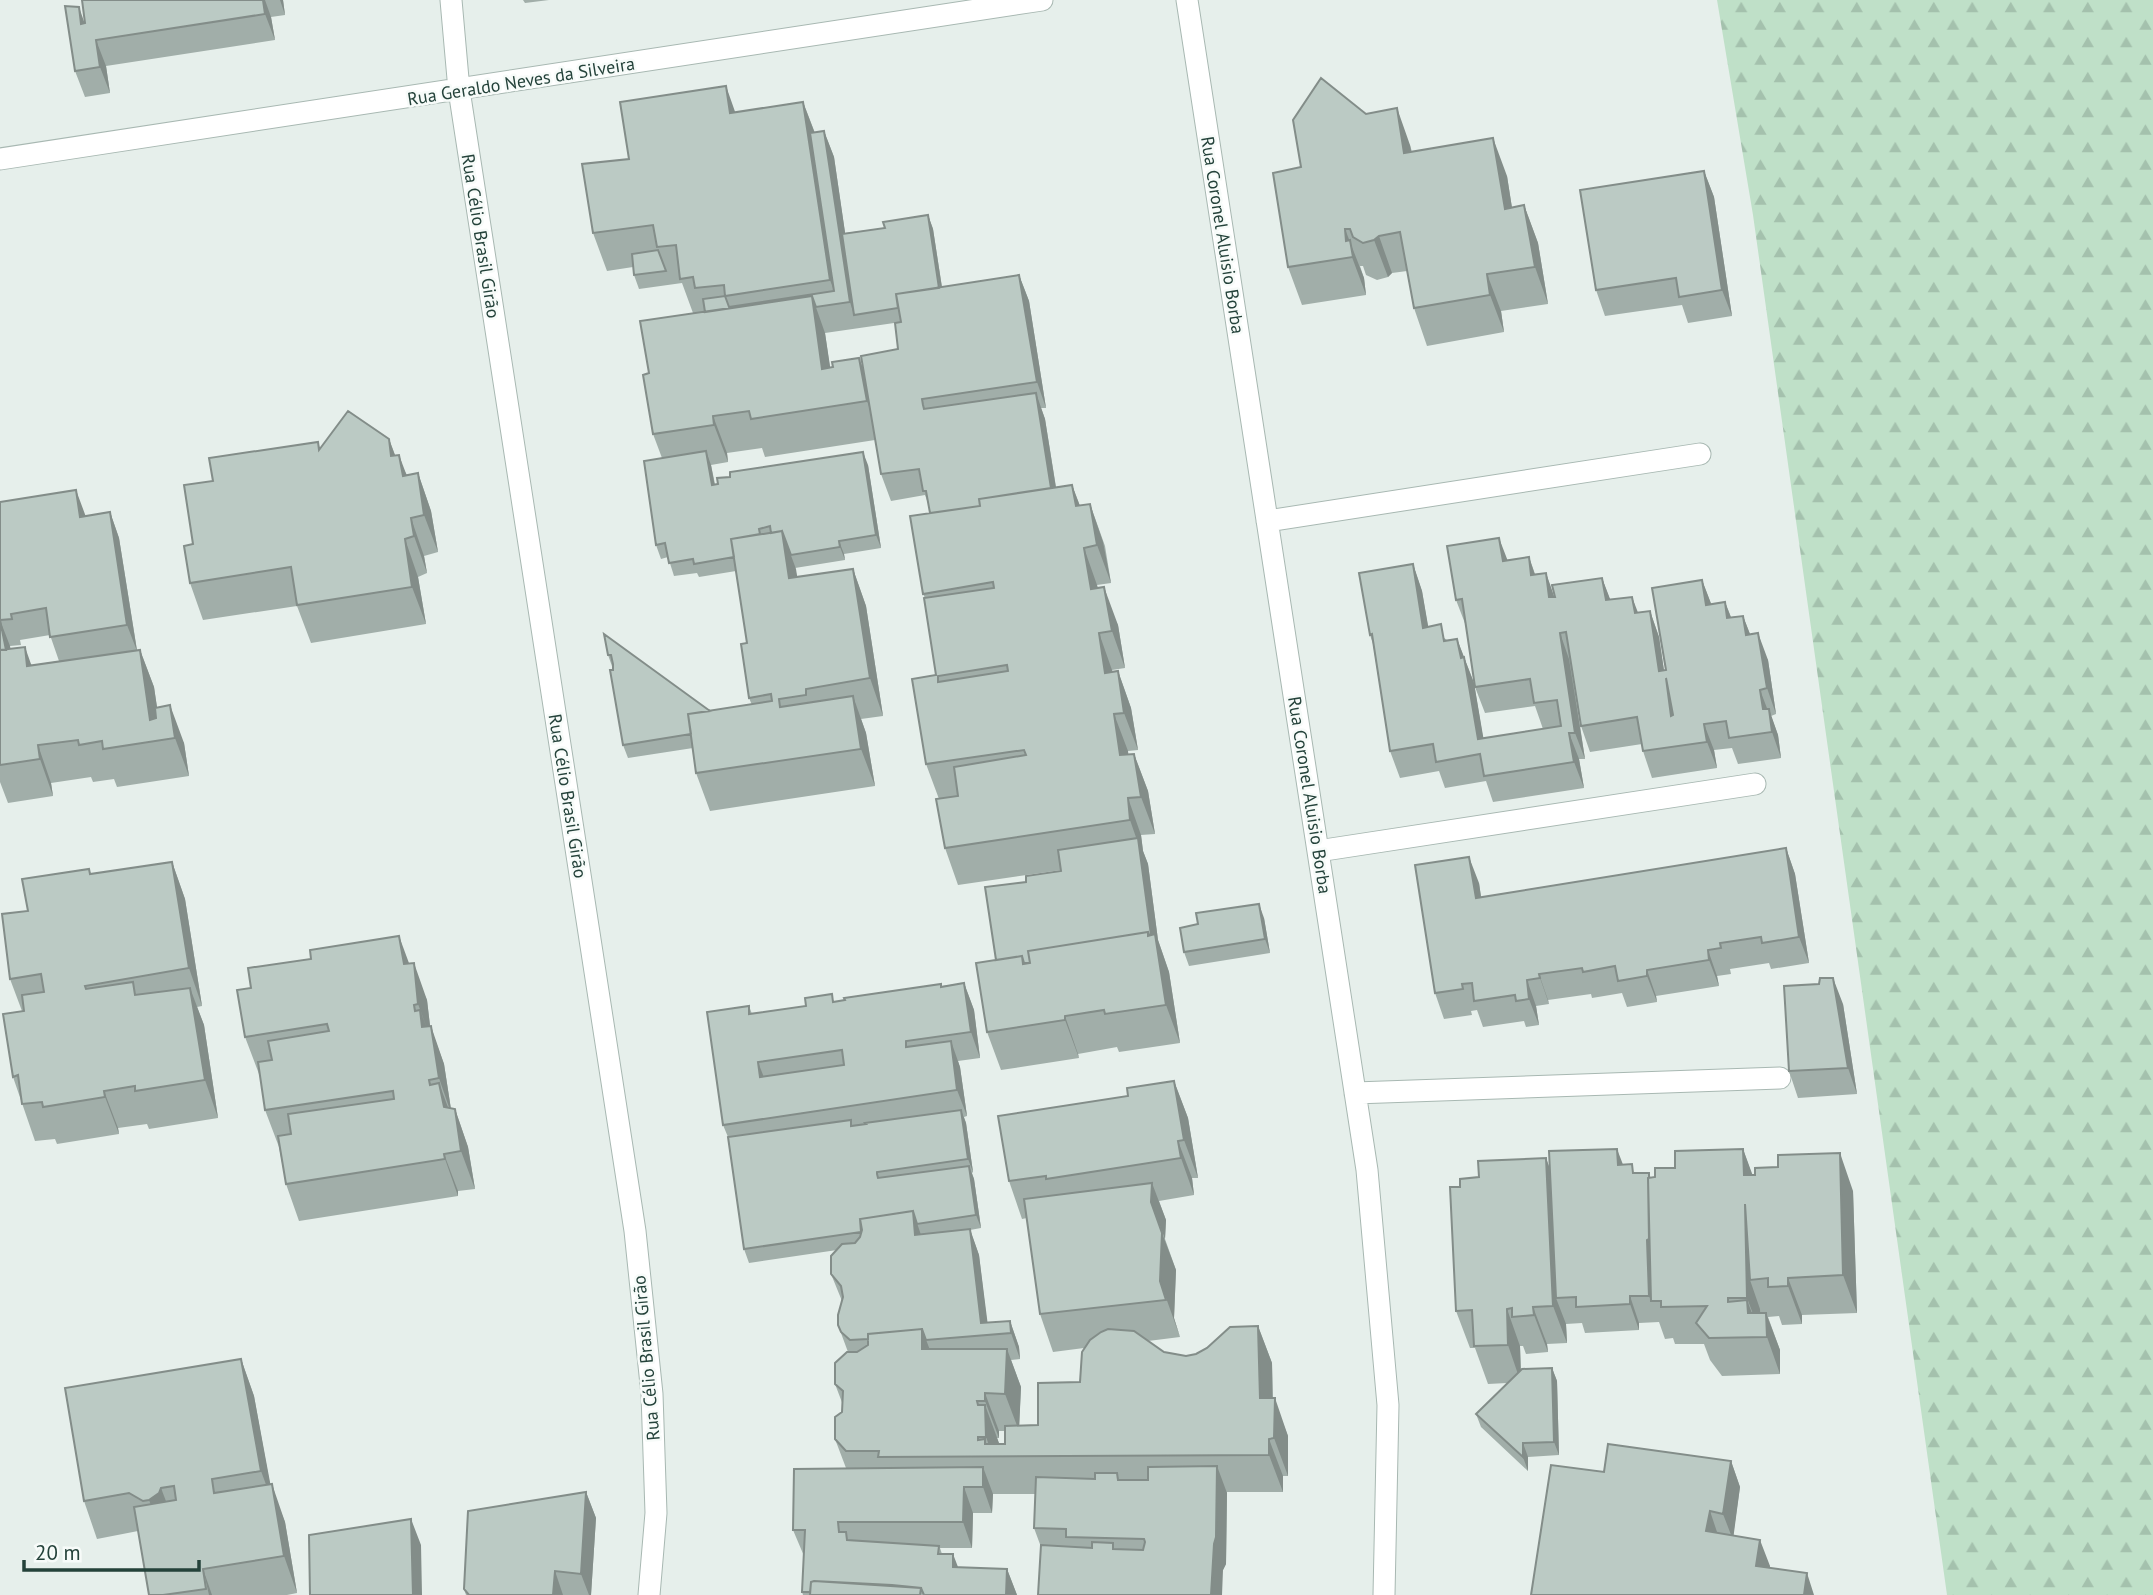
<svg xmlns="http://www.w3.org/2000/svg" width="2153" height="1595" font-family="'PT Sans',sans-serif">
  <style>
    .forest { fill: url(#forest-firs) }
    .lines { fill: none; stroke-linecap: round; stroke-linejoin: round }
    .minor-casing { stroke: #a8b8b2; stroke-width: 23 }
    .minor { stroke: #fff; stroke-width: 21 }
    .wall { fill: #a1aea9; fill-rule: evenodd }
    .shaded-wall { fill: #838d89 }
    .building { fill: #bbcac4; stroke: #838d89; stroke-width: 2; fill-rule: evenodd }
    .labels { text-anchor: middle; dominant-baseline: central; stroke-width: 5; stroke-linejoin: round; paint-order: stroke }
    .street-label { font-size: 18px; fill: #24423a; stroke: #f7fbf9 }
  </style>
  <defs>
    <pattern id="forest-firs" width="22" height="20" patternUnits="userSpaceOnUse" patternTransform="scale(1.75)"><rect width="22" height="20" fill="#bfe0c8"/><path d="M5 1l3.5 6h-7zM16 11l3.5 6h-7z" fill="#a4c1ad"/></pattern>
  </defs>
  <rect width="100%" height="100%" fill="#e6efeb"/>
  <path class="forest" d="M1717,0h436v1595h-206l-194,-1380z"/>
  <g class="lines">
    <defs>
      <path id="minor" d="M451,0l8,90 176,1141 17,163 4,119 -7,82
        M1187,0l180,1170 21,235 -4,190
        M0,159l1042,-159
        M1267,521l433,-67
        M1318,851l437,-67
        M1355,1093l425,-15"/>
    </defs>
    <use href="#minor" class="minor-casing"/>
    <use href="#minor" class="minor"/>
  </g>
  <path class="wall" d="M82,0h201l2,15 -14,2 4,23 -169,26 4,27 -25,4 -10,-26 10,-48z
    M523,0h26l-24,3z
    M803,102l12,31 9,-2 10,26 11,76 40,-5 43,-13 5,14 9,58 77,-12 10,26 17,107h-5l4,11 11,68 16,-2 8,21 10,-2 15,42 6,37 -14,2 1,3 20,37 7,43 -13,2 1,2 5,-1 13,37 7,42 -10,1v4l6,-1 14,37 7,43 -14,1 2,16 5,13 10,76 11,32 11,71 -61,9 -2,-5 -39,7 1,4 -78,12 -14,-38 9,-72 30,-78 35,-11v-1l-103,15 -13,-37 -6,-49 -13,-35 10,-89 -11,-77 -2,-4 7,-81 -1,-7 -4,-11 -34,6 -10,-27 -6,-34 -110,17 -3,-9 -35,5 1,9 -17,3 4,19 153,-19 13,83 -37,6 1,6 -50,8 2,9 56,-8 13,37 17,110 -22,3 5,14 9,53 -165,25 -14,-38 -3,-25 -65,10 -5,-13 -10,-76 -5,-14 -4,-21 106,77 42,-6 -3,-7 -2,-55 -11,-72 -37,6 -2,-4 -23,3 -6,-19 -7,2 -5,-14 6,-87 -9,-24 -4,-61 44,-60 -11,-30 -43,6 -5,-14 -1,-8 -26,4 -14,-38 36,-74 106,-47zM901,322l-3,27 -35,21 -33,-2 -5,-35z
    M1366,114l44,31 2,7 95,24 5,32 12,-3 14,38 10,61 -47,7 3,21 -77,14 -13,-38 -7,-37 -15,2 -4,4 -11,3 -11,-5 -3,-9h-3l4,12 2,17 -64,10 -14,-38 13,-100z
    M1704,171l10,26 18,119 -44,7 -6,-18 -77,11 -9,-26z
    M389,439l6,16 12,20 11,-2 13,38 7,41 -14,4 3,17 -9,4 8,47 -115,19 -14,-37 -94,14 -13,-37 3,-39 20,-63 105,-39 2,6z
    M0,502l86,15 24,-5 9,26 18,112h3l14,37 3,21 27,35 5,33 -72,11 -3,-8 -21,3 -2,-5 -40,6 2,13 -45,7 -8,-21zM50,635l9,26 -27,4 -22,-16v-3l11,-1 -1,-5z
    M1529,557l6,17 11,-1 8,24 48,-19 8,22 28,13 12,-2 9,26 5,34 2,-1 36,-90 9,24 14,-2 6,15 12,-1 7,18 18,26 8,54 -5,2 7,19 3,23 -43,6 -6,-16 -18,2 3,18 -65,10 -9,-27 -1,-7 -52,8 -9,-26 -11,-67 15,100h-6l5,29 -91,14 -7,-21 -41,7 -6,-17 -39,7 -10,-27 -17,-107 -3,-9 43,-71 9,27 6,36 19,13 10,-1 7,18 10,26 9,55 60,-9 -8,-23 -50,7 -10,-26 -9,-61 -10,-26 52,-40z
    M1786,848l9,26 14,89 -38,6 -2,-6 -39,6 1,5 -14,2 2,10 -63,10 1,6 -30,5 -5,-14 -30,5 -1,-4 -43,6 1,4 -13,2 3,19 -13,2 -2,-6 -41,6 -6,-17 -6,1 1,4 -28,4 -9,-26 44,-110 2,14z
    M172,862l13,37 17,107 -5,1 7,18 14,93 -69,11 -2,-5 -29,4 1,6 -62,10 -2,-5 -20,2 -22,-64 9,-66 -12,-32 18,-68 63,-37z
    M1264,918l6,35 -81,13 -5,-14z
    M409,963l18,37 3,26 14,38 7,45h4l13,38 7,42 -17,2v5l-159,25 -13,-37 -7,-37 -14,-37 -5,-36h-1l-14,-37z
    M964,983l10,27 6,48 -22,3 2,6 7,49 -3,1 2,6 7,49 -1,1 2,6 7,49 -11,2 9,25 8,68 23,-2 9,26 1,12 -9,1 10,27 -2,39 19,-1 42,-43 4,-34 -31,4 -13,-38 -13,-96 -5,1 -13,-38 119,-85 46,-15 14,37 10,60h-6l2,17 -35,6 7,19 -1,19 11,31 -2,48 6,19 -32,4 16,11 22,4 10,-2 62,-28 14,37 1,35 15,38v40h-5v16h-56l-1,72 -3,6 -182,-23 -7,-19 1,-34h-42l-1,19h-19l-1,35h-32l2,6 16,13 49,2 10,26h-214l-1,-3 2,-36 -11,-26 53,-62 -11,-29 7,-27 1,-7 -8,-21 13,-32 -10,-27 4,-24 -11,-27 6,-24 -88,13 -5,-14 -16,-112 -5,-12 26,-119 3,8 93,-14 96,-16 1,2zM999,1431h6v13h-6l-2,-6h2z
    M1843,1004l14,90 -59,4 -9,-27z
    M1743,1149l9,26 101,16 4,122 -55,2v9l-20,1 -3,-9 -11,1 12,33v24l-58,2 -12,-16 -6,-16h-29l-2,-6 -8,1 -6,-17 -20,1v7l-54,3 -3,-10 -16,1 1,19 -20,1 1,8 -22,2 -3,-8h-3l1,24 31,-2 5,13 2,74 -31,2v14l-47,-44 -5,-13 31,-31 -19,1 -13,-36h-5l-14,-37 4,-124 19,-10 67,-19 4,11 73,-4 12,8h14l1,4h5l20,-9z
    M241,1359l13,37 16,89 15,37 12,71 -10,2h-138l-11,-64 -41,8 -13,-38z
    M1731,1461l9,26 -7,49 37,30v2l-166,-96z
    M586,1492l10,26 -5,77h-125l-2,-6z"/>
  <path class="shaded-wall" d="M263,0h2l6,17 4,23 -10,-26z
    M280,0h3l2,15z
    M79,7l9,26 -7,-9z
    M96,40l10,26 4,27 -10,-26z
    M726,86l13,37 -9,-10z
    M803,102l14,37 22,165 -9,-24z
    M1397,108l13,37 8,46 -14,-38z
    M824,131l10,26 23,157 -3,1 -4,-13z
    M1493,138l14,38 11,70 -13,-37z
    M1704,171l10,26 18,119 -10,-26z
    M1524,205l14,38 10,61 -13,-37z
    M928,215l5,14 13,85 -4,-13z
    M1345,229l19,49 2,17 -20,-54z
    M1379,236l13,37 -4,4 -14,-37z
    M1487,274l14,37 3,21 -14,-37z
    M1019,275l10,26 17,107 -9,-26z
    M812,296l13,37 11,73 -14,-37z
    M859,358l14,38 8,43 -14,-38z
    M1036,393l9,26 17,107 -10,-27z
    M713,416l14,37 1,9 -14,-37z
    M389,439l14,38 -12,-21z
    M706,451l5,14 6,33 -5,-13z
    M863,452l5,13 13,83 -5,-13z
    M399,455l14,37 -10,-16z
    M418,473l13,38 7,41 -14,-37z
    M1072,485l14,37 -10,-16z
    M76,490l10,27h-6z
    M1090,504l13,38 8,41 -14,-38z
    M110,512l9,26 18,113 -10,-26z
    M411,518l13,38 3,17 -13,-37z
    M782,531l14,38 7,46 -14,-37z
    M1499,538l10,26 -6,-3z
    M405,539l13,38 8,47 -14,-37z
    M839,541l5,13 1,6 -5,-13z
    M1084,548l13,37 8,41 -14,-37z
    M1529,557l9,27 -7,-9z
    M1413,564l9,27 11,63 -10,-26z
    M853,569l13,37 17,110 -13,-38z
    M1546,573l9,26 -6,-2z
    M1602,578l10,26 -6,-4z
    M1702,580l10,26 -6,-1z
    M1104,587l14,38 7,43 -13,-37z
    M1632,597l10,26 -7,-10z
    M1725,602l10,26 -8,-10z
    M1650,611l9,26 9,60 -9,-26z
    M1743,616l10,26 -7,-7z
    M0,620l10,26 8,42 -10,-27z
    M1099,633l13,37 6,40 -13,-37z
    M1560,633l9,26 16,100 -10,-26z
    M1758,633l10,27 8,54 -9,-26z
    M1457,639l17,44 14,82 -10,-26z
    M25,647l13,37 -11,-18z
    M140,650l14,37 8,53 -12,-20z
    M1118,671l13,37 7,42 -14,-37z
    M1760,690l10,26 -7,-7z
    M853,696l13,37 9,53 -14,-37z
    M170,705l14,38 5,33 -14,-38z
    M1769,709l9,26 3,23 -9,-26z
    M1114,714l14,37 5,42 -13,-38z
    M1704,724l10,26 3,18 -10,-26z
    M1569,733l10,26 5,29 -10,-26z
    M38,745l13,38 2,13 -13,-37z
    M1134,754l14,37 7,43 -14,-37z
    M1128,798l13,37 2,16 5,13 10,76 11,32 11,71 -14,-38 -14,-62 -13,-97 -9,-26z
    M1786,848l9,26 14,89 -10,-26z
    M1469,857l10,26 6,41 -9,-26z
    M172,862l13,37 17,107 -13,-38z
    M1259,904l5,14 6,35 -5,-14z
    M399,936l14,38 -9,-10z
    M1708,950l9,26 2,10 -10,-26z
    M414,963l13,37 5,42 -14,-38z
    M1647,970l9,26 1,6 -10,-26z
    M1539,974l9,26 1,4 -9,-26z
    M1833,978l10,26 14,90 -9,-26z
    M1527,980l9,26 3,19 -10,-26z
    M964,983l10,27 6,48 -9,-26z
    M190,988l14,37 14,93 -13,-38z
    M420,1010l14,37 -12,-20z
    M1065,1016l13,38 1,4 -14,-38z
    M431,1026l13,38 8,52 -13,-38z
    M951,1041l9,26 7,49 -10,-26z
    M758,1062l10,26 -8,-11z
    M1174,1081l14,37 10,60 -14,-38z
    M439,1083l14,38 -9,-14z
    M104,1091l14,37 1,6 -14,-37z
    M455,1109l13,38 7,42 -14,-38z
    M961,1110l5,13 7,49 -5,-13z
    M1178,1141l14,37 2,17 -13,-37z
    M1617,1149l10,26 -9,-10z
    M1743,1149l14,38 -13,-12z
    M1840,1153l13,38 4,122 -14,-38z
    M444,1154l14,37v5l-13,-37z
    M1546,1158l13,37 -3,103 10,26 1,19 -14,-37z
    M969,1166l5,13 7,49 -5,-13z
    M1649,1173l9,26 -7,102 -2,-5 -2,-56z
    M1152,1183l14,37 -1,19 -14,-37z
    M1745,1204l5,76 10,29 1,26 -14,-37z
    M913,1211l9,27 -7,-3z
    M970,1229l9,26 10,79 -8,-11z
    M1162,1233l14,37 -2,48 6,19 -20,-56z
    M1788,1278l14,37v9l-14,-38z
    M1630,1296l9,27v7l-9,-26z
    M1747,1300l14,37 -13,-24z
    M1533,1307l14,37 1,8 -14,-37z
    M1507,1309l13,37 1,37 -13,-38z
    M1766,1313l14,37v24l-13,-37z
    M1010,1321l9,26 1,12 -9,-26z
    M1258,1326l14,37 1,72 -13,-37z
    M922,1329l14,37 -14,-17z
    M1007,1349l14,38 -2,44 -14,-37z
    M241,1359l13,37 21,113 -14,-38z
    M1552,1368l5,13 2,74 -5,-13z
    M985,1393l14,38v7l-14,-37z
    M1275,1398l13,38v40l-14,-38z
    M977,1401l9,24 -1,-20 14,38v13h-6l-7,-19z
    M1269,1439l14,37v16l-14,-37z
    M1523,1443l5,14v14l-5,-14z
    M1731,1461l9,26 -7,53 -10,-26z
    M1217,1466l10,27 -1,71 -3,6 -1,25h-11z
    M983,1467l10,27 -1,19 -9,-26z
    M272,1484l13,38 12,71 -13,-37z
    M964,1487l9,26 -1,35 -9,-26z
    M161,1488l14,37 -12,12 -14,-37z
    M586,1492l10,26 -5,77h-2l-8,-21z
    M1710,1511l9,27 -13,-7z
    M411,1519l10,26 1,50h-9z
    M1760,1540l10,26 -4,26 -10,-26z
    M953,1554l10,26 -10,-13z
    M203,1569l9,26h-3z
    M1007,1569l10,26h-11z
    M555,1571l8,24h-10z
    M1807,1573l7,22h-10z"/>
  <path class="building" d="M82,0h181l2,14 -169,26 4,27 -25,4 -10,-65 14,1 2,17 4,-1z
    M1321,78l45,36 31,-6 7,45 89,-15 12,71 19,-4 11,62 -48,7 3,21 -76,13 -14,-76 -21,4 -5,4 -11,3 -10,-6 -3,-8h-5l1,12 4,-1 3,17 -65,10 -15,-94 28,-6 -8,-47z
    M726,86l4,27 73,-11 27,178 -105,16 -1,-11 -29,3 -2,-11 -13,2 -4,-34 -19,2 -4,-22 -60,8 -11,-69 47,-5 -9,-57z
    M824,131l26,171 -34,5 -4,-11 -107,16 -2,-13 22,-3 4,11 105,-16 -24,-158z
    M1704,171l18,119 -43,7 -3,-19 -80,12 -16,-100z
    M928,215l11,73 -43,6 2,14 -44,7 -12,-81 43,-6 -2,-6z
    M658,250l8,21 -32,4 -2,-21z
    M1019,275l18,107 -115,17 1,6 1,4 112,-16 15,95 -72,11 1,7 -50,7 -4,-22h-3l-4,-22 -38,5 -20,-118 37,-7 -3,-26 6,-1 -5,-28z
    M812,296l10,73 11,-2 -1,-5 27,-4 8,43 -116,18 -2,-8 -36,5 1,9 -61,9 -10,-59 6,-2 -9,-52z
    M348,411l41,28 2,17 8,-1 4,21 15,-3 6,42 -13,3 3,18 -9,3 7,48 -115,18 -6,-38 -101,16 -6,-37 9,-2 -9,-59 29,-4 -4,-23 109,-16 1,8z
    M706,451l6,34 6,-1 -1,-6 13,-1v-5l133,-20 13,83 -37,6 1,6 -49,8 -9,-24 -11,2 -1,-7 -11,3 1,5 -29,5 3,18 -40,7 -1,-5 -24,4 -4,-20 -9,2 -12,-84z
    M1072,485l4,21 14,-2 1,5 6,36 -13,3 7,41 13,-2 8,44 -13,2 6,40 13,-2 6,42 -10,1 6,41 14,-1 7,43 -13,1 2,22 -185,28 -9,-49 22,-3 -4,-29 72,-12 -2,-5 -98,14 -14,-85 24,-4 -12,-77 70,-10 -1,-6 -70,12 -13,-78 70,-10 -1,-7zM1007,665l1,6 -70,11v-6z
    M76,490l4,27 30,-5 17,113 -77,12 -4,-29 -35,6 1,5 -12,1 6,30h-6v-148z
    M782,531l7,47 64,-9 17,109 -64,11v6l-27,4 1,8 73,-11 8,53 -165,24 -8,-59 84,-13 -1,-7 -22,4 -8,-54 6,-1 -16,-104z
    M1499,538l4,23 26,-4 2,18 15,-2 3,24h6l-3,-12 50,-7 4,22 26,-3 3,16 15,-2 9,60 7,-1 -14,-82 50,-8 4,25 19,-3 2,16 16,-2 3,19 12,-2 9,55 -7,2 3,19h6l3,23 -43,6 -3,-17 -22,3 3,18 -64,9 -6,-34 -56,9 -15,-94 -6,1 15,100h-6l5,29 -90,14 -4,-22 -44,8 -3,-18 -43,7 -18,-117 -2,1 -11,-62 54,-9 10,64 18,-4 3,17 13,-2 4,19 3,-1 14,82 83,-13 -4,-26 -23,3 -4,-24 -55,8 -13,-88 -6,1 -9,-54zM1666,678l7,37 -2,1z
    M604,634l106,77 -22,3 3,20 -68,11 -13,-75h3v-6l-2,-9h-3z
    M25,647l2,19 113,-16 10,70 6,-2 -1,-10 15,-3 5,33 -72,11 -1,-8 -23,4 -1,-5 -40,5 2,14 -40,6v-115z
    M1138,838l13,97h-2l-1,-3 -120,19 2,12h-6l-2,-7 -26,4 -11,-73 41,-5v-6l35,-5 -3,-21z
    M1786,848l13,89 -37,6 -1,-6 -41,6 1,5 -13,2 1,10 -62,10v6l-29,5 -3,-15 -32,6 -1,-4 -43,6 1,4 -13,2 2,19 -13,2 -1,-6 -41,6 -2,-18 -10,1 1,5 -28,4 -20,-128 54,-8 7,41z
    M172,862l17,106 -104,18 1,3 47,-7 2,13 55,-7 15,92 -70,11v-5l-31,5 1,6 -62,10 -1,-5 -20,2 -4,-29 -5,2 -10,-63 21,-3 -2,-16 22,-3 -3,-18 -31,5 -8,-65 26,-3 -6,-32 67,-10 1,5z
    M1259,904l6,35 -81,13 -4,-24 18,-4 -2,-11z
    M1148,932v4l7,-2 11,71 -61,9 -1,-4 -39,6v4l-78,12 -11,-69 46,-7 1,8 7,-1 -2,-12z
    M399,936l5,28 10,-1 4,41 -4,1 1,6 5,-1 2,17 9,-1 8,52 -10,2 1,5 9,-2 5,24 11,2 6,42 -17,3 1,5 -159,25 -8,-48 13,-2 -3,-20 106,-15 -1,-8 -128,19 -7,-48 14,-2 -4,-19 61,-10 -2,-7 -82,13 -8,-47 14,-2 -3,-20 63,-9 -1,-9z
    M1820,978h13l15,90 -59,3 -5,-85 35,-2z
    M964,983l7,49 -65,9v6l45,-6 6,49 -234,35 -16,-113 42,-6v8l57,-8 -1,-8 27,-4 1,8 12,-2 -1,-2 97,-14v3zM842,1050l2,15 -84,12 -2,-15z
    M1174,1081l10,59 -6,1 3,17 -135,21v-3l-37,5 -11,-65 130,-20 -1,-8z
    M961,1110l7,49 -91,13v2l1,4 91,-12 7,49 -59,9 -4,-13 -53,8 1,13 -117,17 -16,-112 123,-17v6l15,-2 -1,-1z
    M1617,1149l1,16 14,-1 1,9h16v4l-1,1 1,61 -2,1 2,56h-19v8l-54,3v-10l-20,1 -7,-147z
    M1743,1149l1,26h11v-7l23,-1v-12l62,-2 3,122 -55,3v8l-20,1v-9l-18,2 -5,-76 2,94h-19v4l19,-2 1,13h18l1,24 -58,1 -13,-15 11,-17 -46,1v-6h-10l-3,-123 7,-1v-9h20v-17z
    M1546,1158l7,148 -20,1 1,8 -22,2v-9l-5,1 1,36 -34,1 -2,-36 -16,1 -6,-124h10v-8l19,-2 -1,-16z
    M1152,1183l-1,19 11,31 -2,48 6,19 -126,14 -16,-115z
    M913,1211l2,24 55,-6 11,94 29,-2 1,12 -85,7 -4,-11 -54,5v5l-18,1 -9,-8 -3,-7v-10l5,-18 -2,-11 -10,-12v-18l11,-12 13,-1 5,-6 2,-7 -2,-11z
    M1258,1326l2,72h15l-1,40 -5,1v16l-391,2 1,-6h-33l-11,-12v-22l7,-5 1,-21 -8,-7v-21l12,-11h10l11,-7v-11l54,-5v20h85l-2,45 -20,-1v8h-8l1,4h7l1,32h-8v3l7,-1v5h20v-18l33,-1v-42l42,-1 2,-30 8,-12 11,-8 7,-3 26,2 30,21 22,4 10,-2 11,-6 23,-21z
    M241,1359l20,112 -49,8 2,14 58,-9 12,72 -81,13 3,20 -43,6h-14l-15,-88 42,-7 -2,-14 -13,2 -2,5 -10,7 -6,1 -14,-8 -45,8 -19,-113z
    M1552,1368l2,74 -31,1v14l-47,-43 46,-45z
    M1608,1444l123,17 -8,53 -13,-3 -4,20 54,9 -4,26 51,7 -3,22h-273l20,-130 53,7z
    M1217,1466l-1,71 -2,7 -3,51h-173l3,-50 51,3v-6l21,1v6l30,1 2,-8 -1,-3 -78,-2v-8l-32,-1 2,-51 59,2v-6h22l1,7h30v-13z
    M983,1467v20h-19l-1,35h-125l1,10h7l1,8 92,6 -1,8h15v13l54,2 -1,26h-82l-3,-7 -107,-7 -3,1 -1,10h-8l3,-62h-12l1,-61z
    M586,1492l-5,82 -26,-3 -2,24h-84l-5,-6 4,-78z
    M411,1519l2,76h-103l-1,-60z
    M814,1581l78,4 29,3 -1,7h-110l1,-13z"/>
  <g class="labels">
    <g class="street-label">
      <text transform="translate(521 81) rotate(-9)">Rua Geraldo Neves da Silveira</text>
      <text transform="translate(1223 235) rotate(81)">Rua Coronel Aluisio Borba</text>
      <text transform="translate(481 236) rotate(81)">Rua Célio Brasil Girão</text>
      <text transform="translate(1310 795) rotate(81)">Rua Coronel Aluisio Borba</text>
      <text transform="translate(568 796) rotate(81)">Rua Célio Brasil Girão</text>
      <text transform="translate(646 1358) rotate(-95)">Rua Célio Brasil Girão</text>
    </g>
  </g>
  <path d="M24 1560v10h175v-10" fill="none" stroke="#24423a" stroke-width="3.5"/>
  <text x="35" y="1560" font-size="21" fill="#24423a" stroke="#f7fbf9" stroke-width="5" paint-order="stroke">20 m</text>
</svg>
